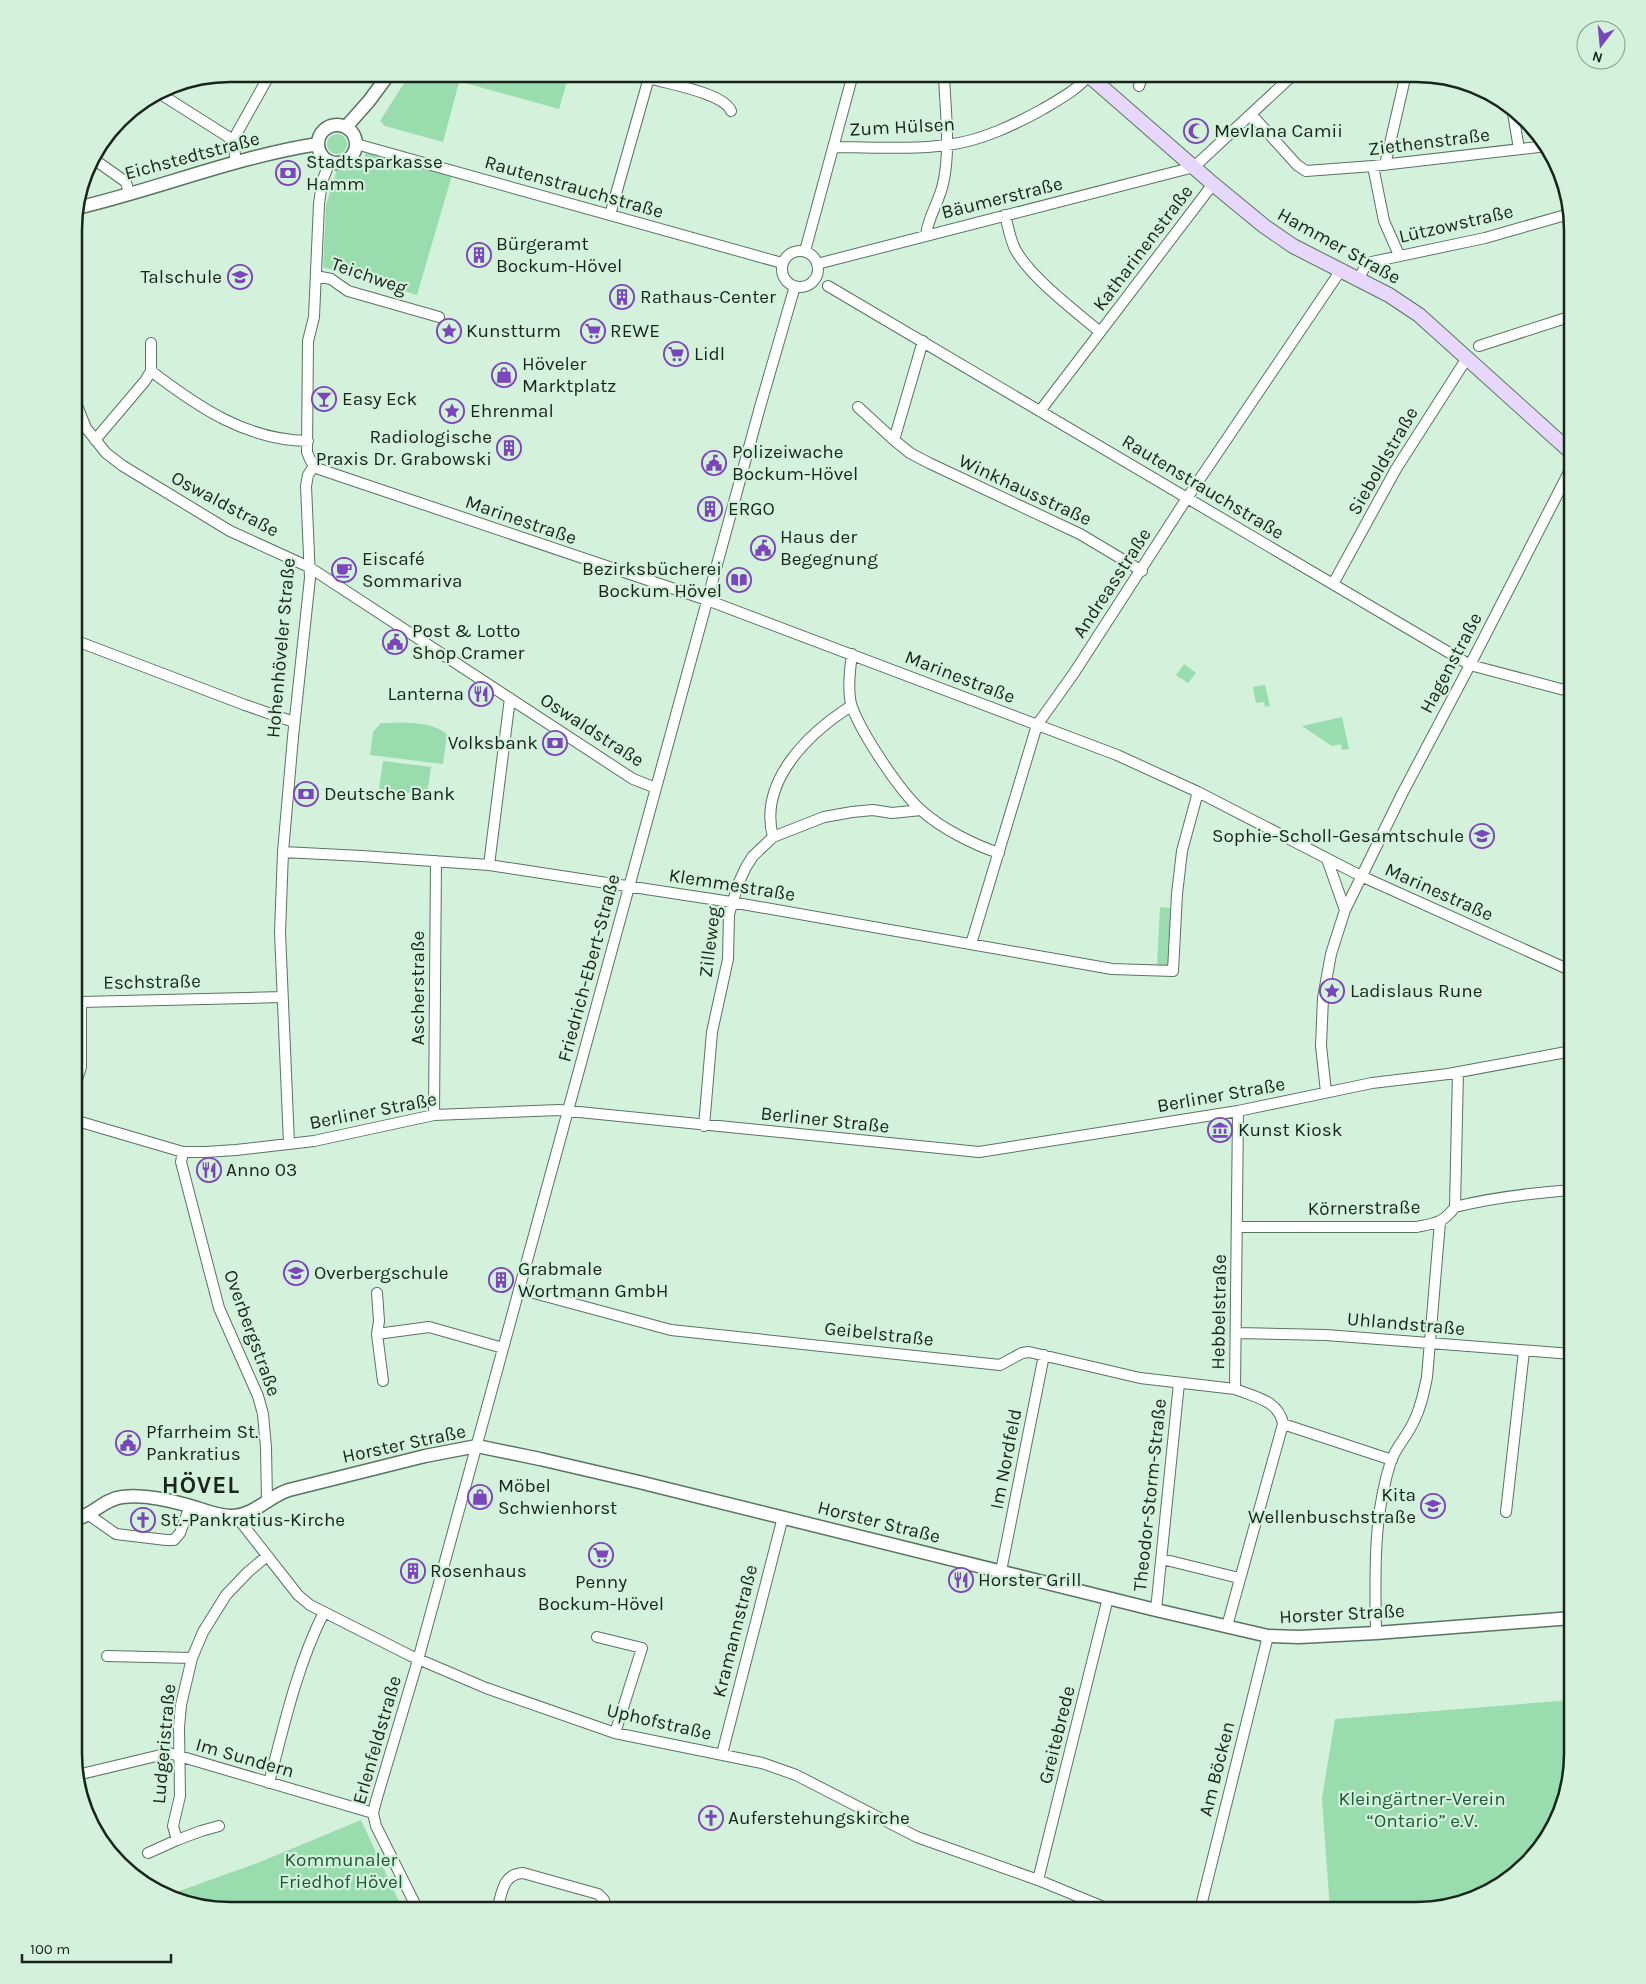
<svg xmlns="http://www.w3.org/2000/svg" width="1646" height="1984" font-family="Karla,sans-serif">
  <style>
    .green { fill: #99dcae }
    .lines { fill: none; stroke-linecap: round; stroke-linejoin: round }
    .minor-casing { stroke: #597460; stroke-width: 12 }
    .tertiary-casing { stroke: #597460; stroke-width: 15 }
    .secondary-casing { stroke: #597460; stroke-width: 16 }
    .minor { stroke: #fff; stroke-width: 10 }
    .tertiary { stroke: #fff; stroke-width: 12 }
    .secondary { stroke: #e6d7fb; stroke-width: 14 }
    .labels { text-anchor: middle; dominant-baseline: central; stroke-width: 4.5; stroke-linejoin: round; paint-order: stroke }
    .street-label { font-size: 19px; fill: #18241c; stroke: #d3f1db }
    .poi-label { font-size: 19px; fill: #18241c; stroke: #d3f1db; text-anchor: start }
    .park-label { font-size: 19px; fill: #1a5a34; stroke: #d3f1db }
    .district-label { font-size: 24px; font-weight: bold; letter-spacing: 1px; fill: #18241c; stroke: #d3f1db }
    .rim { fill: none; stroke: #18241c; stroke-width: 2.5 }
  </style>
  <rect width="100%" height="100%" fill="#d3f1db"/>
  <path class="green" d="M410,74h19l30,8 -16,60 -51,-14 -7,-2 -5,-5z
    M433,74h136l-10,35z
    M327 144a10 10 0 1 1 20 0a10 10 0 1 1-20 0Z
    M366,153l86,22 -35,120 -94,-28 3,-62 11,-35c15,2 24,-2 29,-17z
    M1184,664l12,9 -8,10 -12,-8z
    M1265,685l5,21 -5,1 -1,-5 -8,1 -3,-16z
    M1342,717l7,32 -7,1 -1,-6 -9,2 -30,-20z
    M381,723c21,0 49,-3 66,11l-4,30 -73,-9 3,-23z
    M383,761l48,6 -4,28 -48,-6z
    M1160,907l13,1 -4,59h-12z
    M1572,1700v54l-21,78 -48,52 -37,18 -50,8h-86l-8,-112 13,-79z
    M361,1820l42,90h-173l-59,-16 89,-32z"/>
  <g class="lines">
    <defs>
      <path id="minor" d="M649,78c19,6 75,15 82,33
        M1139,86l4,-12
        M159,93l74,47
        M1513,113l6,36
        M1251,114l46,51 9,6 67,-5 174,-20
        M356,144l426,119
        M833,147c38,0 77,3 114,-2 34,-4 67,-20 96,-36 17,-10 34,-19 46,-34
        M92,158l34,24 3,11
        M330,161l-8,21 -3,22 -5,113 -6,24 -1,111c3,8 5,13 12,17l388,131 410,155 81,37 163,84 211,95
        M236,163l-3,-23 37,-66
        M1385,165l21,-91
        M1373,166l11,55 15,34
        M610,215l40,-141
        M1005,215c3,11 5,24 10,34 16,29 59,61 85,83
        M926,235c2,-18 13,-33 17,-51 8,-34 2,-76 1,-110
        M782 269a18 18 0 1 1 36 0a18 18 0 1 1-36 0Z
        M805,251l48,-177
        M817,264l377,-97 100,-93
        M316,276l15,3 17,12 91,26
        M1359,278l8,-15 118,-25 84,-24
        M828,286l642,379 102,27
        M923,341l-29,99 16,13 19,10 151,71 62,37
        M1479,346l93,-30
        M151,371v-28
        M74,398l12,30 20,25 17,13 107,65 79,36 324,212 23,9
        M858,407l36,33
        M1040,411l173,-227
        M95,440l50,-59 6,-10c47,36 95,69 157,70
        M1333,584l63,-115 71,-111
        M74,640l171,65 49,17
        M852,654c-2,14 -5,39 0,53 10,27 48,85 70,104 19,17 52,34 77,42
        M773,837c-15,-56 36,-104 78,-131
        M283,852l79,4 127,9 242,37 381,67 61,2 4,-77 5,-43 16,-59
        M1327,859l18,51
        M489,865l21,-167
        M971,944l66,-219 37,-52 113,-175 154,-228
        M74,1089l7,-22v-65l201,-5
        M1326,1092l-5,-46 2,-48 8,-44 14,-44 57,-116 68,-129 102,-199
        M434,1115l2,-254
        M74,1120l109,32h23l30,-2 78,-9 120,-26 125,-5 420,42 259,-41 134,-28 76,-9 124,-23
        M704,1126l8,-94 16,-73 1,-45 10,-32 7,-15 7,-11 20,-19 51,-20 28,-5 21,-2 19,3 29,-3
        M289,1144l-9,-212 3,-80 10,-115 17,-159 -4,-92 2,-11 6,-9
        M183,1152l-2,10 38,146 39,88 5,18 3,34 1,53
        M1455,1207l3,-135
        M1238,1227h179c19,-4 26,-4 38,-20 39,-10 77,-14 117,-17
        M519,1289l152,41 329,35 22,-12 7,-1 111,26 95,11
        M377,1293l2,28 -2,13 6,47
        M1237,1333l89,2 246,19
        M377,1334l52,-7 74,21
        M1283,1424l109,36
        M1506,1512l18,-161
        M89,1515l27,19 50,6h8l6,-7 10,-27
        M236,1516l62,79 12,10 101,51 75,32 129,45 147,30 34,12 121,62 121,43 73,30
        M1162,1559l77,19
        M1001,1571l43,-216
        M1156,1610l23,-227
        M1227,1626l56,-202c-4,-24 -29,-27 -48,-35l3,-278
        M1376,1633c-1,-58 -3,-117 15,-172 5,-14 17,-26 23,-40 7,-14 10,-29 13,-44l13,-155
        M597,1637l45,11 -27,85
        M107,1656l85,2
        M722,1754l61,-237
        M77,1775l92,-22 204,60
        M269,1783c15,-58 28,-117 55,-171
        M219,1826l-18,5 -24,9 -4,-14 7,-30 -1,-69 2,-22 11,-47 11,-26 23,-37 22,-23 19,-16
        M148,1853l29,-13
        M1038,1880l70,-282
        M418,1910l-42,-84 -3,-13 3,-12 42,-141 342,-1253 35,-121
        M497,1910c5,-16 5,-36 26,-37l75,21 6,6 2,10
        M1200,1910l68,-274"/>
      <path id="tertiary" d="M318 144a19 19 0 1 1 38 0a19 19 0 1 1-38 0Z
        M346,127l23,-26 20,-27
        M77,208c81,-19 158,-51 241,-64
        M74,1520c18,-4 30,-21 48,-23 24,-3 51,4 75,11 12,4 25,9 37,8 22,-2 35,-20 55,-26l136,-34 52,-10 63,13 99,23 517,128 112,26 31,1 77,-4 196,-15"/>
      <path id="secondary" d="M1087,74l126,110 51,42 29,20 96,49 30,20 153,138"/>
    </defs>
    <use href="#minor" class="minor-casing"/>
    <use href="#tertiary" class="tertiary-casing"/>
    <use href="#secondary" class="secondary-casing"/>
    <use href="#minor" class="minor"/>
    <use href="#tertiary" class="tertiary"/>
    <use href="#secondary" class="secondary"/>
  </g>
  <defs>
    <symbol id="mosque-ring" viewBox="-11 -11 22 22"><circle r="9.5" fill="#d3f1db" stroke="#7b46bd" stroke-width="1.5"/><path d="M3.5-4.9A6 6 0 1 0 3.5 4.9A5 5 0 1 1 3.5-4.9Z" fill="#7b46bd"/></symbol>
    <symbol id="bank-ring" viewBox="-11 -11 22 22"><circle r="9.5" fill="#d3f1db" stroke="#7b46bd" stroke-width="1.5"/><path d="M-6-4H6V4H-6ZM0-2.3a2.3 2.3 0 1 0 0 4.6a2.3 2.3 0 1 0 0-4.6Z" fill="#7b46bd"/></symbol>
    <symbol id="building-ring" viewBox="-11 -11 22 22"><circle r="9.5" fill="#d3f1db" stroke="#7b46bd" stroke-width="1.5"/><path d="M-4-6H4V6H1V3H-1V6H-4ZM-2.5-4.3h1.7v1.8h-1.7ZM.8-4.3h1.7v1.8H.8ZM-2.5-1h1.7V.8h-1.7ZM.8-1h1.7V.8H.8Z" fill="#7b46bd"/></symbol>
    <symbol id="school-ring" viewBox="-11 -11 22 22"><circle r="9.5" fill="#d3f1db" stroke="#7b46bd" stroke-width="1.5"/><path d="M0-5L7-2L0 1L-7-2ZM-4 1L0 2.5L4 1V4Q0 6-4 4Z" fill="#7b46bd"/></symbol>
    <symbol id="sight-ring" viewBox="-11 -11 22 22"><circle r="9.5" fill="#d3f1db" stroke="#7b46bd" stroke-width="1.5"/><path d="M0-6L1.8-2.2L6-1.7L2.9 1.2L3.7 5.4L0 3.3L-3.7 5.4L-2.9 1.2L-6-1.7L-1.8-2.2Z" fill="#7b46bd"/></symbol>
    <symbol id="supermarket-ring" viewBox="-11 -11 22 22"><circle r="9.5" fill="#d3f1db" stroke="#7b46bd" stroke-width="1.5"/><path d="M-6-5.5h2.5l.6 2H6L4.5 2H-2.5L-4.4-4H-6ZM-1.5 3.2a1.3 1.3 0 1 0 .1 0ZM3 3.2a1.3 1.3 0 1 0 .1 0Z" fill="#7b46bd"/></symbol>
    <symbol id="shop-ring" viewBox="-11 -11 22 22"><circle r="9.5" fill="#d3f1db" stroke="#7b46bd" stroke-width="1.5"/><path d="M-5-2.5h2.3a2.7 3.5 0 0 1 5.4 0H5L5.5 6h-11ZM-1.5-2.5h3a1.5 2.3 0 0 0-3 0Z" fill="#7b46bd"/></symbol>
    <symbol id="bar-ring" viewBox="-11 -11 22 22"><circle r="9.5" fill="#d3f1db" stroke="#7b46bd" stroke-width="1.5"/><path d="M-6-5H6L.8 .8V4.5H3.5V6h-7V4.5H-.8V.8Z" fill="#7b46bd"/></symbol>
    <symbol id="civic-ring" viewBox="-11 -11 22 22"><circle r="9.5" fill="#d3f1db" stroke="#7b46bd" stroke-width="1.5"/><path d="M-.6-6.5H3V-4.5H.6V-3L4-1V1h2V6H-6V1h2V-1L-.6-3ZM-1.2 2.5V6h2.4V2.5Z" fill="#7b46bd"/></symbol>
    <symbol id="cafe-ring" viewBox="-11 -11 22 22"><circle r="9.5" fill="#d3f1db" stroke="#7b46bd" stroke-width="1.5"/><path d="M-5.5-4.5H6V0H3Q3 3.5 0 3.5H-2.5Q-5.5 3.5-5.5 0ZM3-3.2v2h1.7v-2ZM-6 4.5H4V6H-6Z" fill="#7b46bd"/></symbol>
    <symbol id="library-ring" viewBox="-11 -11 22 22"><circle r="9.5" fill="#d3f1db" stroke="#7b46bd" stroke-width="1.5"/><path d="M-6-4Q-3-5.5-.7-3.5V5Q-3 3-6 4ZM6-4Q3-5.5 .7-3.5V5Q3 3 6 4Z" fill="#7b46bd"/></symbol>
    <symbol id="restaurant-ring" viewBox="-11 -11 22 22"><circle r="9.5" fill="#d3f1db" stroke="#7b46bd" stroke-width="1.5"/><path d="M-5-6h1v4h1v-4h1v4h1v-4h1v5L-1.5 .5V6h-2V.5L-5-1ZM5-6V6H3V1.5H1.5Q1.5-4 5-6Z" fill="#7b46bd"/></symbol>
    <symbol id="museum-ring" viewBox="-11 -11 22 22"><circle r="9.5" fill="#d3f1db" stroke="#7b46bd" stroke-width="1.5"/><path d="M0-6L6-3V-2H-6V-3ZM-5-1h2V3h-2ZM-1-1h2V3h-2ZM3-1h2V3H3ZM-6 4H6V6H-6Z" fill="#7b46bd"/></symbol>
    <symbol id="church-ring" viewBox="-11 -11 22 22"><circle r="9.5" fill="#d3f1db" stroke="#7b46bd" stroke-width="1.5"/><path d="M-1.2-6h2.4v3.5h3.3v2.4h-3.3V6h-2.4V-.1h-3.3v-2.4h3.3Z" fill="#7b46bd"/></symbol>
  </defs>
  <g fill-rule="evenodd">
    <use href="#mosque-ring" x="1182" y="117" width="28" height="28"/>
    <use href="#bank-ring" x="274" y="159" width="28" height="28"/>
    <use href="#building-ring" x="465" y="241" width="28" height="28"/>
    <use href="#school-ring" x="226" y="263" width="28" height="28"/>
    <use href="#building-ring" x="608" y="283" width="28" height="28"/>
    <use href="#sight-ring" x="435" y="317" width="28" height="28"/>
    <use href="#supermarket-ring" x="579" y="317" width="28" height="28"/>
    <use href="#supermarket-ring" x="662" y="340" width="28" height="28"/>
    <use href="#shop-ring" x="490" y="361" width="28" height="28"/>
    <use href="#bar-ring" x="310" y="385" width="28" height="28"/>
    <use href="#sight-ring" x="438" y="397" width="28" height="28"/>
    <use href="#building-ring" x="495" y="434" width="28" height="28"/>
    <use href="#civic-ring" x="700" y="449" width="28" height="28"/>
    <use href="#building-ring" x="696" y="495" width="28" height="28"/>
    <use href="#civic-ring" x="749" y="534" width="28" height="28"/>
    <use href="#cafe-ring" x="330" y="556" width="28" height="28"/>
    <use href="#library-ring" x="725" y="566" width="28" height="28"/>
    <use href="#civic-ring" x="381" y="628" width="28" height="28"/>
    <use href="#restaurant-ring" x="467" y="680" width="28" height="28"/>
    <use href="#bank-ring" x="541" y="729" width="28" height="28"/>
    <use href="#bank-ring" x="292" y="780" width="28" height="28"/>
    <use href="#school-ring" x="1468" y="822" width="28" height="28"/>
    <use href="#sight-ring" x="1318" y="977" width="28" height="28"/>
    <use href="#museum-ring" x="1206" y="1116" width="28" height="28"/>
    <use href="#restaurant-ring" x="195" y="1156" width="28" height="28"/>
    <use href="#school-ring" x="282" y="1259" width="28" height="28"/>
    <use href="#building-ring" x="487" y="1266" width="28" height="28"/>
    <use href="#civic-ring" x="114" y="1429" width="28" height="28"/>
    <use href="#shop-ring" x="466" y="1483" width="28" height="28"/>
    <use href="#school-ring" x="1419" y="1492" width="28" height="28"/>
    <use href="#church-ring" x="129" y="1506" width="28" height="28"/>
    <use href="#supermarket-ring" x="587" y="1541" width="28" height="28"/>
    <use href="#building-ring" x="399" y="1557" width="28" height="28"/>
    <use href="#restaurant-ring" x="947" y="1566" width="28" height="28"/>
    <use href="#church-ring" x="697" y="1804" width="28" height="28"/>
  </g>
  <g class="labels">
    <g class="street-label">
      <text transform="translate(902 127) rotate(-3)">Zum Hülsen</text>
      <text transform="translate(1429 142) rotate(-7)">Ziethenstraße</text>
      <text transform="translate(192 156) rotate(-15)">Eichstedtstraße</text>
      <text transform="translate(574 187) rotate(16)">Rautenstrauchstraße</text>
      <text transform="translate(1002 198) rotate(-14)">Bäumerstraße</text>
      <text transform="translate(1456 224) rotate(-13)">Lützowstraße</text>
      <text transform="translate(1339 246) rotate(29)">Hammer Straße</text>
      <text transform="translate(1143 248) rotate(-53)">Katharinenstraße</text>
      <text transform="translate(369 276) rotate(19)">Teichweg</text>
      <text transform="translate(1383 461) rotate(-60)">Sieboldstraße</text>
      <text transform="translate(1203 487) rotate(31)">Rautenstrauchstraße</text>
      <text transform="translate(1025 490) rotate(25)">Winkhausstraße</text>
      <text transform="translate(225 504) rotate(28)">Oswaldstraße</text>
      <text transform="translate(521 520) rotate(19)">Marinestraße</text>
      <text transform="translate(1112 583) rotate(-57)">Andreasstraße</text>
      <text transform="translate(281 648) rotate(-85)">Hohenhöveler Straße</text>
      <text transform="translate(1451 663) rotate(-62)">Hagenstraße</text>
      <text transform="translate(960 677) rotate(21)">Marinestraße</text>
      <text transform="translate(592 730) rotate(33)">Oswaldstraße</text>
      <text transform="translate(732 885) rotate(9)">Klemmestraße</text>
      <text transform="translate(1439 892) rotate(24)">Marinestraße</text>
      <text transform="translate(710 942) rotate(-83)">Zilleweg</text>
      <text transform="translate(589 968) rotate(-75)">Friedrich-Ebert-Straße</text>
      <text transform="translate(152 982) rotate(-1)">Eschstraße</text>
      <text transform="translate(418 988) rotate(-90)">Ascherstraße</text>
      <text transform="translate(1221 1095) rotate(-10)">Berliner Straße</text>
      <text transform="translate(373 1111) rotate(-11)">Berliner Straße</text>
      <text transform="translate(825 1120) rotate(6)">Berliner Straße</text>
      <text transform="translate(1364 1208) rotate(-1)">Körnerstraße</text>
      <text transform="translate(1219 1312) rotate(-89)">Hebbelstraße</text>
      <text transform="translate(1406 1324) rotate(5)">Uhlandstraße</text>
      <text transform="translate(252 1333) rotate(70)">Overbergstraße</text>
      <text transform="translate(879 1334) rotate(6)">Geibelstraße</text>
      <text transform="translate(404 1444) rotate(-12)">Horster Straße</text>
      <text transform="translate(1006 1459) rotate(-79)">Im Nordfeld</text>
      <text transform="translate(1150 1495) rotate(-84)">Theodor-Storm-Straße</text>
      <text transform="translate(879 1522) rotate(14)">Horster Straße</text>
      <text transform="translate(1342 1614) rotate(-3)">Horster Straße</text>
      <text transform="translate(735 1631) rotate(-76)">Kramannstraße</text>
      <text transform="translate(659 1722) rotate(13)">Uphofstraße</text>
      <text transform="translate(1057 1735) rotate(-76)">Greitebrede</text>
      <text transform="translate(377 1740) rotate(-74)">Erlenfeldstraße</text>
      <text transform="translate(164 1744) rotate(-85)">Ludgeristraße</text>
      <text transform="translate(245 1758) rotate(16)">Im Sundern</text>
      <text transform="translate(1217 1769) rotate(-76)">Am Böcken</text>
    </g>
    <g class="poi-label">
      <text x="1214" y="131">Mevlana Camii</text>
      <text x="306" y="162">Stadtsparkasse<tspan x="306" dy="22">Hamm</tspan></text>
      <text x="496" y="244">Bürgeramt<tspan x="496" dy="22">Bockum-Hövel</tspan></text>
      <text x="222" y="277" text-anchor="end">Talschule</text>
      <text x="640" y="297">Rathaus-Center</text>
      <text x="466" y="331">Kunstturm</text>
      <text x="610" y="331">REWE</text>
      <text x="694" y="354">Lidl</text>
      <text x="522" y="364">Höveler<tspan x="522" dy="22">Marktplatz</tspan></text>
      <text x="342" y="399">Easy Eck</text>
      <text x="470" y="411">Ehrenmal</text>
      <text x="492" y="437" text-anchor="end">Radiologische<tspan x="492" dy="22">Praxis Dr. Grabowski</tspan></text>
      <text x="732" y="452">Polizeiwache<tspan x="732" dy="22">Bockum-Hövel</tspan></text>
      <text x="728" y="509">ERGO</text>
      <text x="780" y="537">Haus der<tspan x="780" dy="22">Begegnung</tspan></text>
      <text x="362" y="559">Eiscafé<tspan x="362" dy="22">Sommariva</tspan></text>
      <text x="722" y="569" text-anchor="end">Bezirksbücherei<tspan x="722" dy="22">Bockum Hövel</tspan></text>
      <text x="412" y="631">Post &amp; Lotto<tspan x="412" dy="22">Shop Cramer</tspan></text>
      <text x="464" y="694" text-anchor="end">Lanterna</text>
      <text x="538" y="743" text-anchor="end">Volksbank</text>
      <text x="324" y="794">Deutsche Bank</text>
      <text x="1464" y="836" text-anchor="end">Sophie-Scholl-Gesamtschule</text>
      <text x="1350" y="991">Ladislaus Rune</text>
      <text x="1238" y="1130">Kunst Kiosk</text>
      <text x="226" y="1170">Anno 03</text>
      <text x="518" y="1269">Grabmale<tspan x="518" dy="22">Wortmann GmbH</tspan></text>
      <text x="314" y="1273">Overbergschule</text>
      <text x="146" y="1432">Pfarrheim St.<tspan x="146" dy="22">Pankratius</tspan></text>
      <text x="498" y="1486">Möbel<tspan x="498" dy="22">Schwienhorst</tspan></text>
      <text x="1416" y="1495" text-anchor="end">Kita<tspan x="1416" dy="22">Wellenbuschstraße</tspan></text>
      <text x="160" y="1520">St.-Pankratius-Kirche</text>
      <text x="430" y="1571">Rosenhaus</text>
      <text x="978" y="1580">Horster Grill</text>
      <text x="601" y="1582" text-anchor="middle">Penny<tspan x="601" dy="22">Bockum-Hövel</tspan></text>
      <text x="728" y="1818">Auferstehungskirche</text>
    </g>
    <g class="park-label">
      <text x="1422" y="1799">Kleingärtner-Verein<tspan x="1422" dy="22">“Ontario” e.V.</tspan></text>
      <text x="341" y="1860">Kommunaler<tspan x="341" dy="22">Friedhof Hövel</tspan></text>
    </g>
    <g class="district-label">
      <text x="201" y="1485">HÖVEL</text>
    </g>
  </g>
  <path d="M0 0H1646V1984H0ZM230 82H1416A148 148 0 0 1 1564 230V1754A148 148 0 0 1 1416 1902H230A148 148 0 0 1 82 1754V230A148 148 0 0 1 230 82Z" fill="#d3f1db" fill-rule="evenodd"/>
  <path class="rim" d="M230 82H1416A148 148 0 0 1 1564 230V1754A148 148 0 0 1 1416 1902H230A148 148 0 0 1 82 1754V230A148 148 0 0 1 230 82Z"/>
  <g transform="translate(1601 45) rotate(196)"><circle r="24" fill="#d3f1db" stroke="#889f8f"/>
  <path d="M0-4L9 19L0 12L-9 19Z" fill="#7b46bd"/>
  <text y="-8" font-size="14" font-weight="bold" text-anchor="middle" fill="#18241c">N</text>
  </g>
  <path d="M22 1954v8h149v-8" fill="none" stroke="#18241c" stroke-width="2.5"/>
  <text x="30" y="1954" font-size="15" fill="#18241c" stroke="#d3f1db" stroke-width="4" paint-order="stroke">100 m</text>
</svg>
